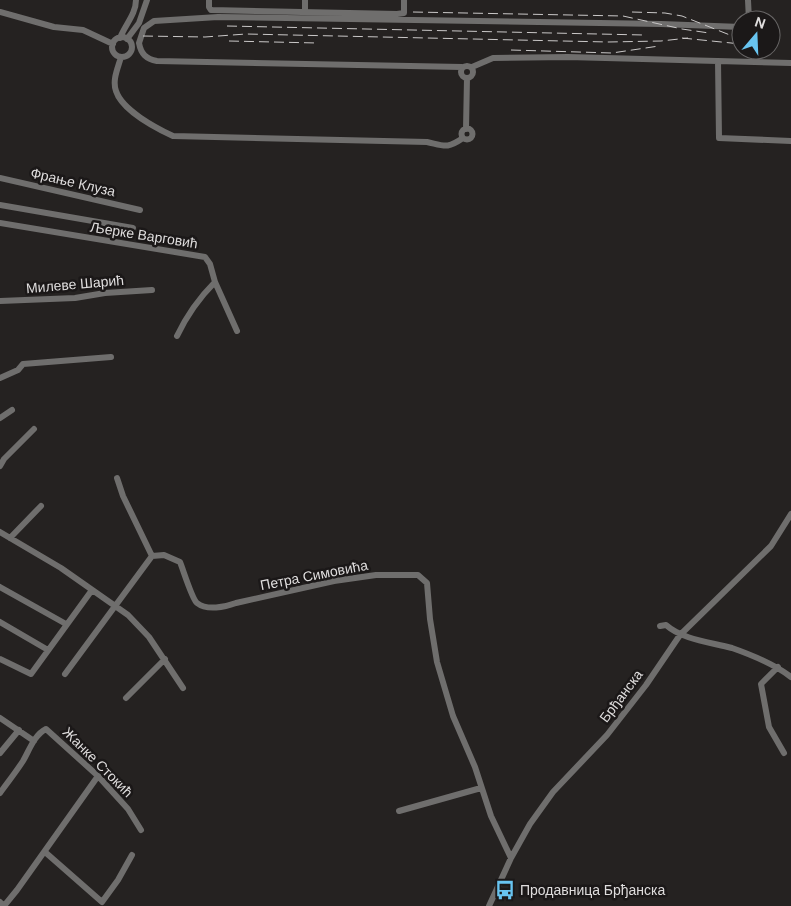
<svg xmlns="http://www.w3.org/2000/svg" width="791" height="906" font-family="'DM Sans',sans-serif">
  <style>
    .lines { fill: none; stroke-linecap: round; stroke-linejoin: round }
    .minor { stroke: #6f6e6d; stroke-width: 6 }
    .rail { stroke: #cac8c8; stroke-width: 1; stroke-dasharray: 10 5; stroke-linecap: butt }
    .labels { text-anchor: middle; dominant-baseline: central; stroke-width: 5; stroke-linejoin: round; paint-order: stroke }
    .street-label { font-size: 14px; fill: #dfdddd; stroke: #1b1818 }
    .poi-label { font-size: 14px; fill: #dfdddd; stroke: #1b1818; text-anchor: start }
  </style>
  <rect width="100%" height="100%" fill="#252221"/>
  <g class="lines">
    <path class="minor" d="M209,0v7l2,3 186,4 7,-1v-13
      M305,0v12
      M748,0l1,20
      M0,12l54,15 29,3 30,14
      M112 47a10 10 0 1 1 20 0a10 10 0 1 1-20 0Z
      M120,38c5,-13 16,-24 16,-38
      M127,39l12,-16 8,-23
      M754,50l3,11
      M121,57c-3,11 -9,23 -5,34 6,19 40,37 57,45l254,6c18,4 20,7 36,-4
      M718,61l1,77 72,3
      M461 72a6 6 0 1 1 12 0a6 6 0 1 1-12 0Z
      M462,67l-305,-6c-11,-2 -16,-7 -18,-18l5,-15 10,-7 64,-4 443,7 80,3
      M472,67l21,-9 75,-1 223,6
      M461.5 134a5.5 5.5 0 1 1 11 0a5.5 5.5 0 1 1-11 0Z
      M466,129l1,-51
      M0,178l140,32
      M0,205l133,23
      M0,223l205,34 5,7 5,18 22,49
      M0,301l75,-3 30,-5 47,-3
      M177,336c10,-21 22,-38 38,-54
      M0,378l18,-8 5,-6 88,-7
      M0,418l12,-8
      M0,466l4,-7 30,-30
      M117,478l6,18 29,60 12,-1 16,7c3,7 12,37 17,41 10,8 28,4 39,0l98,-22 42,-6h42l9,8 3,36 7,43 16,54 22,51 16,49 20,42
      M0,532l61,36 67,47 21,22 34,51
      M10,538l31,-32
      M0,587l66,37
      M0,622l48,28
      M660,626l6,-1c17,15 44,17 66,23 20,7 42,16 59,29
      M0,659l31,15 61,-84
      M778,667l-17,17 8,43 15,26
      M65,674l87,-118
      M126,698l39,-39
      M0,718l34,23
      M0,753l19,-23
      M0,793c8,-11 16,-21 23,-32 6,-10 11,-26 23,-32l52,47 30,33 13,21
      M399,811l82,-23
      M45,852l57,50 16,-22 14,-25
      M0,902l4,4 13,-16 81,-114
      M489,906l22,-48 19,-34 23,-32 54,-57 39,-50 34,-50 91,-89 20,-32"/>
    <path class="rail" d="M413,12l210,4 59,13 27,4
      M632,12l33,1 17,3 58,23
      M227,26l417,9
      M143,36l62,1 41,-3 362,8 53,-1 27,-3
      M682,38l59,6
      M229,41l88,2
      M511,50l101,3 47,-7"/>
  </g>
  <defs>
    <symbol id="bus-bare" viewBox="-9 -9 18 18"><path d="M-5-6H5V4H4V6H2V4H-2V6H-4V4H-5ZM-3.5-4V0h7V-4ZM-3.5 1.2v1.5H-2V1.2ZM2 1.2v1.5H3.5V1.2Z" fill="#68c4f0" stroke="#1b1818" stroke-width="2.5" paint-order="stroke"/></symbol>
  </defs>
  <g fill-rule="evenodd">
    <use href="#bus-bare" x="491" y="876" width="28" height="28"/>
  </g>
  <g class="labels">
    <g class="street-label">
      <text transform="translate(73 182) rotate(13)">Фрање Клуза</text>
      <text transform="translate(144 235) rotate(9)">Љерке Варговић</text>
      <text transform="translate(75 284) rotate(-5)">Милеве Шарић</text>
      <text transform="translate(314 575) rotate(-11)">Петра Симовића</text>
      <text transform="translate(621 696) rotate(-53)">Брђанска</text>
      <text transform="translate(98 762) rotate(45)">Жанке Стокић</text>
    </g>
    <g class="poi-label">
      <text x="520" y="890">Продавница Брђанска</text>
    </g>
  </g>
  <g transform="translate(756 35) rotate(19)"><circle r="24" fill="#1b1818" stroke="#696767"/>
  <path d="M0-4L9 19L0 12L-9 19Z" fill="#68c4f0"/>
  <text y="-8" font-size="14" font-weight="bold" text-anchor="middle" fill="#dfdddd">N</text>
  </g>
</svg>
